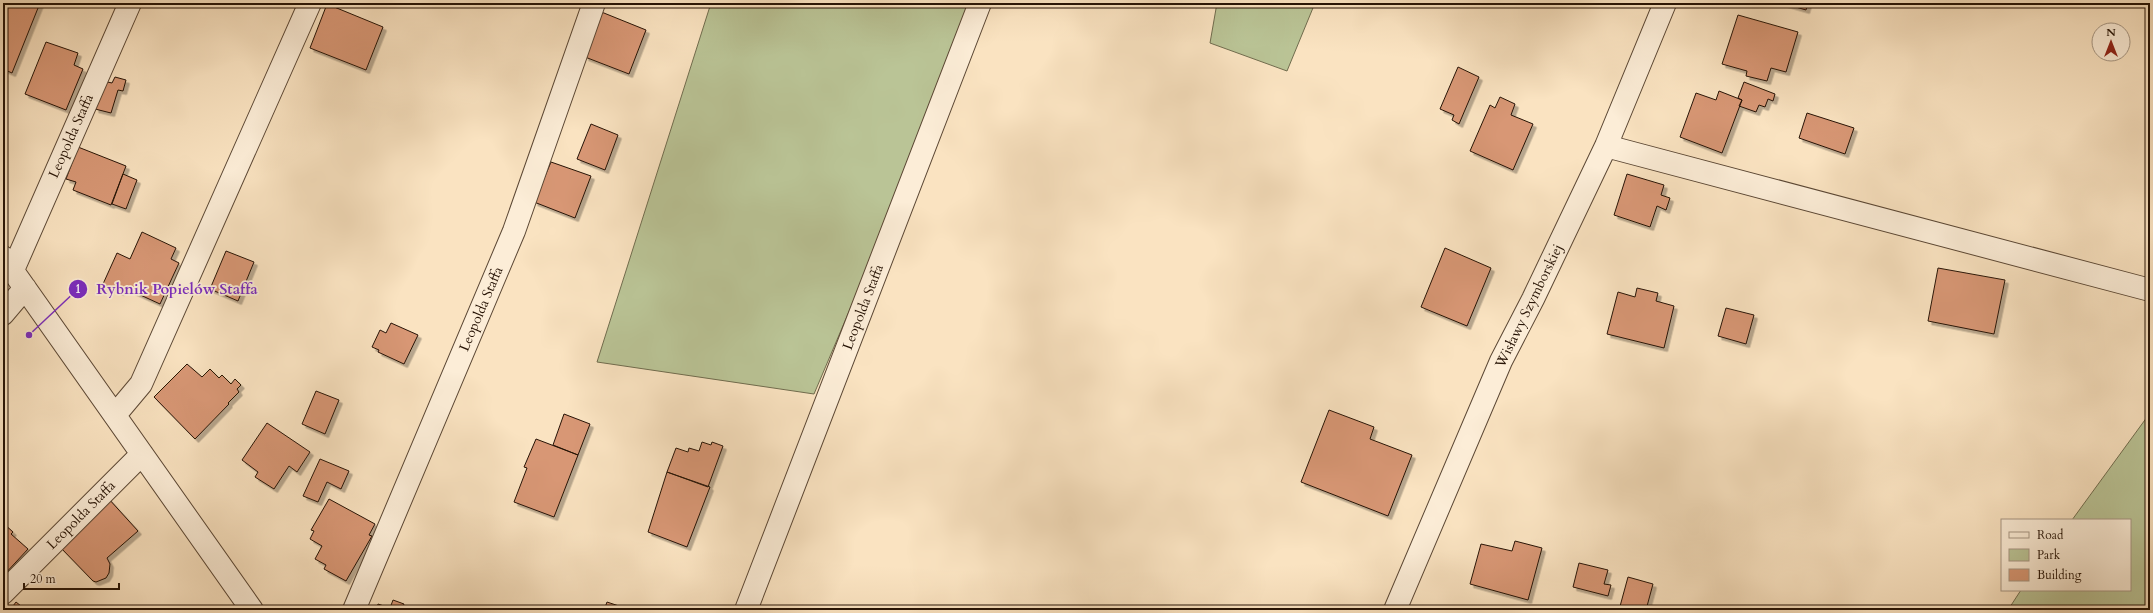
<svg xmlns="http://www.w3.org/2000/svg" width="2153" height="613" font-family="Cardo,serif">
  <style>
    .green { fill: #bac496; stroke: #706c4e }
    .building { fill: #d89774; stroke: #261305; filter: url(#shadow) }
    .lines { fill: none; stroke-linecap: round; stroke-linejoin: round }
    .minor-casing { stroke: #5b4734; stroke-width: 24 }
    .minor { stroke: #fcedd7; stroke-width: 22 }
    .labels { text-anchor: middle; dominant-baseline: central; stroke-width: 3.5; stroke-linejoin: round; paint-order: stroke }
    .street-label { font-size: 14px; fill: #261305; stroke: #fcedd7 }
    .leader { fill: none; stroke: #7b2cbf; stroke-width: 1.5 }
    .callout-dot { fill: #7b2cbf; stroke: #fcedd7; stroke-width: 1.5 }
    .mark-label { font-size: 12px; text-anchor: middle; font-weight: bold; fill: #fff }
    .callout-label { font-size: 15px; text-anchor: middle; font-weight: bold; fill: #7b2cbf; stroke: #fcedd7; stroke-width: 3.5; stroke-linejoin: round; paint-order: stroke }
  </style>
  <defs>
    <filter id="shadow"><feDropShadow dx="3.5" dy="3.5" stdDeviation="0" flood-color="#0004"/></filter>
  </defs>
  <rect width="100%" height="100%" fill="#fae3c1"/>
  <filter id="stains"><feTurbulence type="fractalNoise" baseFrequency=".005" numOctaves="4"/><feColorMatrix values="0 0 0 0 .2 0 0 0 0 .09 0 0 0 0 .02 0 0 0 .5 -.17"/></filter>
  <radialGradient id="worn" r=".72"><stop offset=".6" stop-color="#630" stop-opacity="0"/><stop offset="1" stop-color="#630" stop-opacity=".3"/></radialGradient>
  <path class="green" d="M711,3h269l-166,391 -217,-32z
    M1217,3h98l-28,68 -77,-28z
    M2150,413v197h-142l13,-20h109v-70h-58z"/>
  <path class="building" d="M3,3h37l-28,70 -9,-4z
    M1782,3h26l-2,7z
    M327,4l56,23 -17,43 -56,-22z
    M594,9l52,21 -17,44 -44,-17z
    M1738,15l60,17 -12,40 -15,-4 -4,13 -21,-5 1,-5 -25,-7z
    M46,42l32,11 -4,12 9,4 -17,41 -41,-16z
    M1458,67l21,10 -20,47 -7,-4 2,-5 -14,-6z
    M115,77l11,3 -3,11 -5,-1 -7,23 -16,-4 8,-28 9,2z
    M1744,82l31,12 -2,7 -5,-2 -3,8 -6,-2 -3,7 -17,-6 3,-6 -4,-2z
    M1719,91l23,9 -20,53 -42,-16 16,-44 20,7z
    M1500,97l15,7 -4,11 22,9 -20,46 -43,-19 20,-46 5,3z
    M1807,113l47,15 -9,26 -46,-16z
    M591,124l27,11 -13,35 -28,-11z
    M78,147l48,19 -15,39 -38,-15 3,-8 -10,-3z
    M551,162l40,14 -16,42 -41,-16z
    M123,174l14,6 -11,29 -14,-5z
    M1627,174l37,11 -3,10 9,3 -4,12 -9,-4 -7,21 -36,-12z
    M142,232l34,16 -5,11 8,4 -19,41 -37,-17 -2,5 -18,-8 14,-31 13,6z
    M1445,248l46,20 -24,58 -46,-19z
    M226,251l28,11 -16,39 -28,-12z
    M1938,268l67,12 -11,54 -66,-13z
    M1637,288l21,5 -2,8 18,5 -10,42 -57,-14 11,-42 17,5z
    M1726,308l28,7 -8,29 -28,-8z
    M391,323l27,12 -14,29 -26,-12 1,-2 -7,-3 8,-17 6,3z
    M187,364l15,13 8,-8 9,9 3,-3 9,9 4,-5 6,6 -4,4 2,3 -11,11 1,1 -34,35 -41,-42z
    M316,391l23,9 -14,34 -23,-10z
    M1329,410l45,17 -4,12 42,16 -24,61 -87,-34z
    M564,414l26,10 -12,31 -25,-10z
    M267,423l43,29 -13,20 -8,-6 -15,23 -19,-12 3,-5 -16,-12z
    M536,439l42,16 -24,62 -40,-15 13,-34 -3,-1z
    M702,442l9,3 1,-3 11,4 -15,41 -41,-15 9,-24 12,4 1,-4 10,3z
    M320,459l29,12 -8,18 -14,-7 -9,20 -15,-6z
    M667,472l43,15 -23,60 -39,-15z
    M108,498l30,33 -31,27 3,6 -1,9 -3,5 -10,4 -3,-1 -33,-34z
    M329,499l46,25 -6,11 3,1 -26,45 -22,-12 2,-4 -11,-6 7,-13 -12,-7 4,-8 -3,-1z
    M3,523l10,9 -2,2 17,15 -25,27z
    M1515,541l27,7 -14,52 -58,-16 11,-40 31,7z
    M1579,563l29,7 -4,14 7,1 -3,11 -35,-9z
    M1628,577l25,7 -7,26h-27z
    M393,600l11,4 -2,6h-26l2,-6 12,4z
    M16,602l10,8h-16z
    M607,602l24,8h-27z
    M810,606l10,4h-12z"/>
  <g class="lines">
    <defs>
      <path id="minor" d="M1606,146l544,144
        M3,257l249,353
        M13,270l117,-267
        M3,314l22,-26
        M115,415l26,-31 169,-381
        M3,593l139,-139
        M354,610l160,-379 80,-228
        M746,610l234,-607
        M1395,610l106,-249 32,-62 73,-153 59,-143"/>
    </defs>
    <use href="#minor" class="minor-casing"/>
    <use href="#minor" class="minor"/>
  </g>
  <g class="labels">
    <g class="street-label">
      <text transform="translate(71 136) rotate(-66)">Leopolda Staffa</text>
      <text transform="translate(1529 306) rotate(-64)">Wisławy Szymborskiej</text>
      <text transform="translate(863 307) rotate(-69)">Leopolda Staffa</text>
      <text transform="translate(481 309) rotate(-67)">Leopolda Staffa</text>
      <text transform="translate(81 515) rotate(-45)">Leopolda Staffa</text>
    </g>
  </g>
  <path class="leader" d="M29 335L78 289"/>
  <g class="callout-dot">
    <circle cx="29" cy="335" r="4"/>
    <circle cx="78" cy="289" r="10"/>
  </g>
  <g class="mark-label">
    <text x="78" y="293">1</text>
  </g>
  <g class="callout-label">
    <text x="177" y="294">Rybnik Popielów Staffa</text>
  </g>
  <rect width="2153" height="613" fill="none" stroke="#fae3c1" stroke-width="16"/>
  <rect x="4" y="4" width="2145" height="605" fill="none" stroke="#261305" stroke-width="2"/>
  <rect x="8" y="8" width="2137" height="597" fill="none" stroke="#261305"/>
  <rect x="2001" y="519" width="130" height="72" fill="#fcedd7" stroke="#a69683"/>
  <rect x="2009" y="532" width="20" height="6" fill="#fcedd7" stroke="#a69683"/>
  <text x="2037" y="539" font-size="12" fill="#261305">Road</text>
  <rect x="2009" y="549" width="20" height="12" fill="#bac496" stroke="#a69683"/>
  <text x="2037" y="559" font-size="12" fill="#261305">Park</text>
  <rect x="2009" y="569" width="20" height="12" fill="#d89774" stroke="#a69683"/>
  <text x="2037" y="579" font-size="12" fill="#261305">Building</text>
  <g transform="translate(2111 42)"><circle r="19" fill="#fcedd7" stroke="#a69683"/>
  <path d="M0-3L7 15L0 10L-7 15Z" fill="#8f2418"/>
  <text y="-6" font-size="11" font-weight="bold" text-anchor="middle" fill="#261305">N</text>
  </g>
  <path d="M24 583v6h95v-6" fill="none" stroke="#261305" stroke-width="2"/>
  <text x="30" y="583" font-size="12" fill="#261305" stroke="#fcedd7" stroke-width="3" paint-order="stroke">20 m</text>
  <rect width="100%" height="100%" filter="url(#stains)"/>
  <rect width="100%" height="100%" fill="url(#worn)"/>
</svg>
